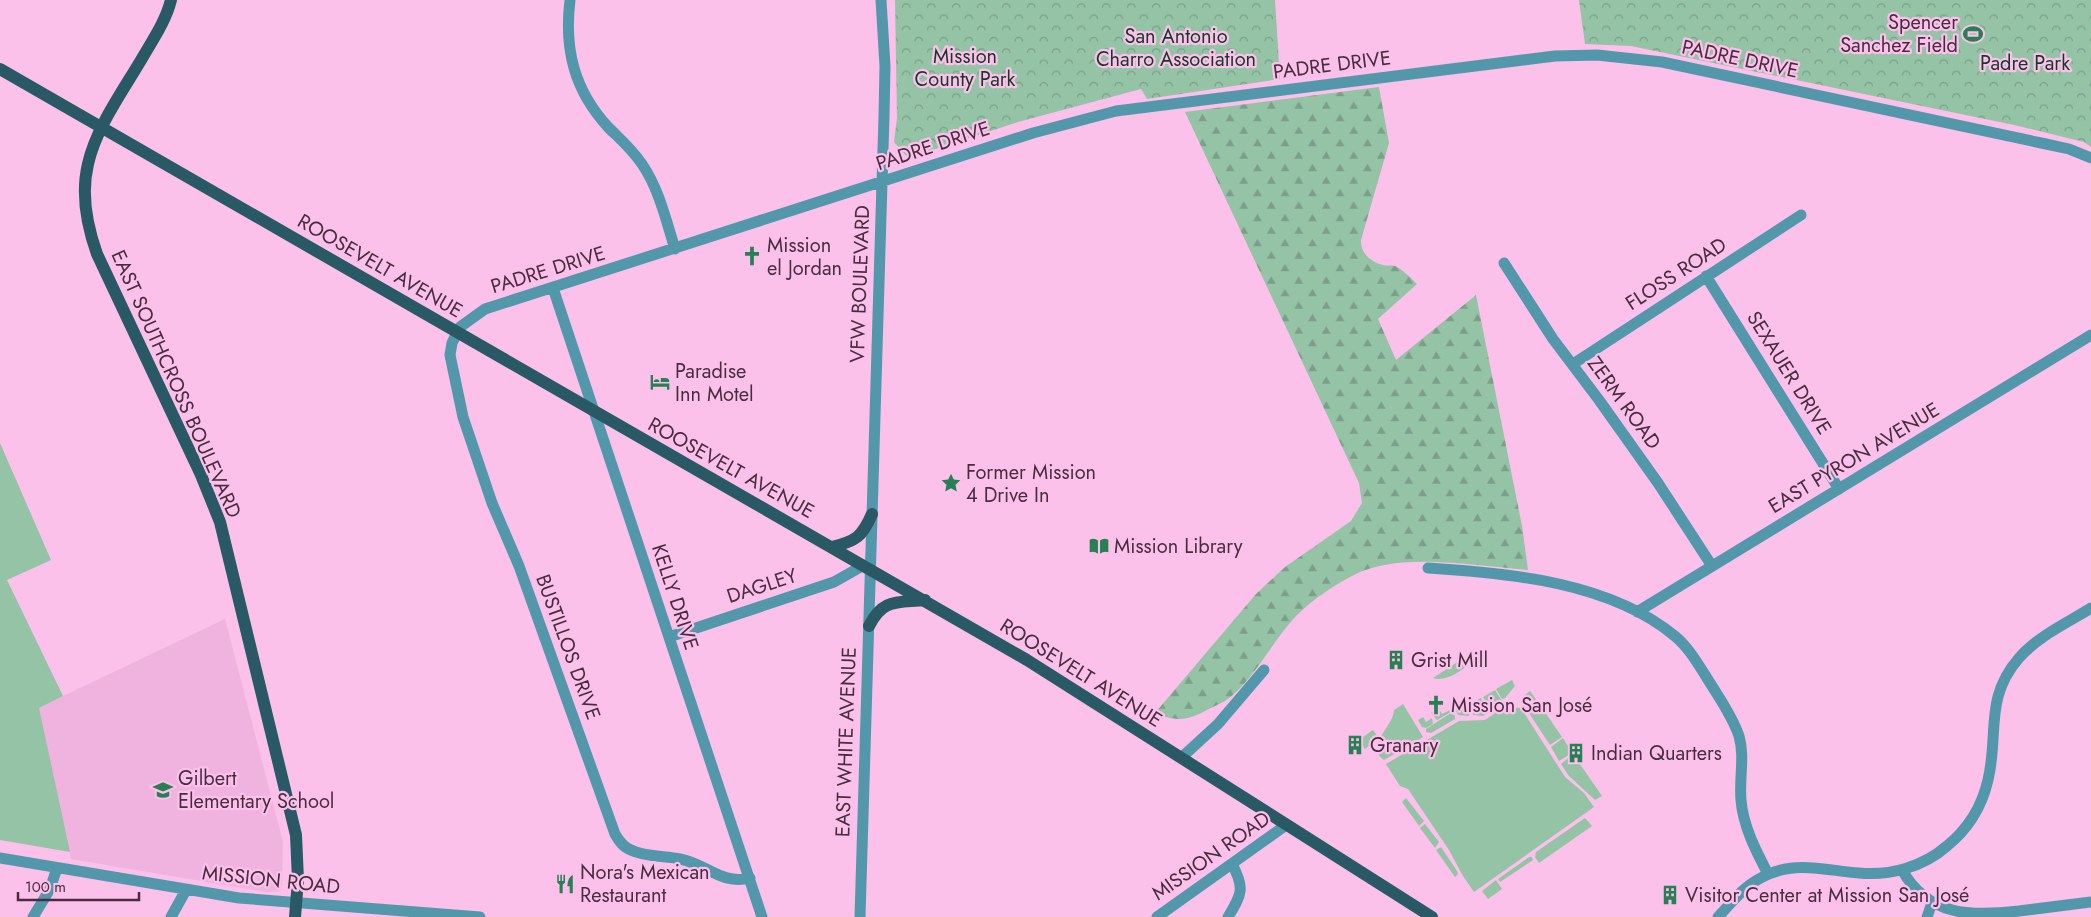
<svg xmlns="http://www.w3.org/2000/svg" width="2091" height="917" font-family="Jost,sans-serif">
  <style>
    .built { fill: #f0b2de }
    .green { fill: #94c3a6 }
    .forest { fill: url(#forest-firs) }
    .park { fill: url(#park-crowns) }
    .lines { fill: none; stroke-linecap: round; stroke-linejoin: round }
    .minor { stroke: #5398aa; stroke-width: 11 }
    .major { stroke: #285965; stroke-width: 12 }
    .labels { text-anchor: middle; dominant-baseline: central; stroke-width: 4.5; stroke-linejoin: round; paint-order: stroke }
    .poi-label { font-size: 20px; fill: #482c40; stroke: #fbc1ea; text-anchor: start }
    .park-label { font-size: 20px; fill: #163926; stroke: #fbc1ea }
    .street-label { font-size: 20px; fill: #482c40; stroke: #fbc1ea }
  </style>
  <defs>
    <pattern id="forest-firs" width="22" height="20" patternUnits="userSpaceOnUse" patternTransform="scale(1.25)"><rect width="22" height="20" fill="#94c3a6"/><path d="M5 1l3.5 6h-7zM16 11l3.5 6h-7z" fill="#7b9f89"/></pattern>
    <pattern id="park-crowns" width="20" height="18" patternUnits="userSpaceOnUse" patternTransform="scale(1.25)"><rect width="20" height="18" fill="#94c3a6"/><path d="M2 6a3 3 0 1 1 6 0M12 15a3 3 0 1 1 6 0" fill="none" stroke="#7b9f89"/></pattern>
  </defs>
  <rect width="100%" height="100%" fill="#fbc1ea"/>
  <path class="built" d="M225,619l58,223 -1,41 -2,8 -13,1 -196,-33 -33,-151z"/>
  <path class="green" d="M0,443l51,117 -44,20 56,116 -24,12 31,144 -70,-12z
    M1465,657l4,6c-7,9 -25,19 -36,15z
    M1512,680l3,6 -10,12 -3,1 -6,-10z
    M1495,690l7,11 -10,9 -9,-13z
    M1530,691l7,10 -11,8 -5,-11z
    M1481,698l4,11 4,3 -6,4 -10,-1 -2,-12z
    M1538,702l24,35 -12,8 -23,-35z
    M1461,703l2,5 6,-4 1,10 -2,2 -10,-1 -4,-8z
    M1403,704l20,33 -39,23c-20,-15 9,-32 10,-50z
    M1504,707l17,1 44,69 19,16 10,14 -120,85 -11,-16 -14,-26 -41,-61 -8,-3 -14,-22 73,-43 26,-1z
    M1438,708l4,6 8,-4 1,2 -14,8 -6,-7z
    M1451,713l4,3v3l-24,14 -5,-1v-3z
    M1423,717l3,5 6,-4 1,6 -7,4 -4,-1 -4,-7z
    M1373,730l3,4 -2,8 -9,7 -6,-9z
    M1563,738l9,15 -13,8 -8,-14z
    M1573,754l29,42 -7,4 -26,-24 -8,-12z
    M1406,798l18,23 -5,5 -17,-24z
    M1585,818l7,8 -53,37 -4,-6 1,-5z
    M1425,824l14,18 -4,6 -15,-20z
    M1441,847l16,24 1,3 -3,3 -19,-27z
    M1529,857h3l1,3 -33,22 -2,-3z
    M1496,880l6,9 -14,10 -6,-8z"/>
  <path class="forest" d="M1379,87l10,56 -28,97c-1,12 9,22 22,25 3,1 8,0 12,1 7,3 16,12 22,18l-39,35 18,41 80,-65 46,231 6,44c-49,-4 -125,-18 -170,3 -21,10 -45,26 -62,43 -23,24 -44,67 -71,85 -5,3 -11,5 -16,8 -22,12 -31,13 -54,4l101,-119 29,-27 66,-46 11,-18 -3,-20 -174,-371z"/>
  <path class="park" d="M895,0h380l5,79 -133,20 -6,-10 -123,33 -110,36 -14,-16 3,-24z
    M1579,0h512v147l-7,-5 -70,-17 -383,-79 -46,-2z"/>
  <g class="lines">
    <path class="minor" d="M570,0c-6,49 4,90 38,127 13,13 23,21 34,37 17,25 24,56 33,85
      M1504,263l49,76 46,61 59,83 54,83
      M1706,276l133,213
      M553,288l209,629
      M1573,364l228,-149
      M1428,568c81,5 183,14 248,69 15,13 25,32 36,49 10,16 21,32 27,50 6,21 0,42 2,64 2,26 15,51 27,74
      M1637,612l454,-277
      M669,637l165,-55 30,-17
      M1181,758l37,-34 46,-54
      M0,858l239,40 241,19
      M1902,870c27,47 68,46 117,41 24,-3 48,-6 72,-9
      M750,878c-29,7 -43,-14 -70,-19 -15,-3 -35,-2 -49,-9 -8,-3 -12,-9 -16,-16l-96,-268 -27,-63 -29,-86 -13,-62 2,-12 8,-16 25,-18 548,-176 83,-22 439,-55 42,-1 65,7 384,82 23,5 22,9
      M33,917l17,-28 7,-21
      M171,917l15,-27
      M860,917l24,-801 1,-50 -4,-66
      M1157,917l129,-92
      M1228,917c14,-23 17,-29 4,-53
      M1718,917c17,-18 27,-33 51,-43 30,-13 60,-3 90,-1 31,3 64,-6 88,-27 21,-17 35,-40 41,-66 11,-46 -4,-82 31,-122 19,-22 48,-35 72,-50
      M1927,917l5,-14"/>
    <path class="major" d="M171,0c-5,20 -17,38 -27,55 -19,33 -48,72 -56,109 -7,29 -1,62 9,90l104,221 19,47 76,313 2,45 -3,37
      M0,69l1027,591 405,257
      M832,547c24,-6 30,-10 40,-33
      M869,626c14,-28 28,-23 56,-26"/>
  </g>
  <defs>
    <symbol id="stadium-bare" viewBox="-9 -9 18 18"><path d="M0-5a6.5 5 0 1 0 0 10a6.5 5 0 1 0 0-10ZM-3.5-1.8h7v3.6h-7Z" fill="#287f53" stroke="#fbc1ea" stroke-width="2.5" paint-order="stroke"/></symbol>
    <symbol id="church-bare" viewBox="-9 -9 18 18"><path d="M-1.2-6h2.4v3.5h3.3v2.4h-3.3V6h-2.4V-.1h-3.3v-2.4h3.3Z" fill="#287f53" stroke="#fbc1ea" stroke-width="2.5" paint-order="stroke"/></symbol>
    <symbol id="hotel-bare" viewBox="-9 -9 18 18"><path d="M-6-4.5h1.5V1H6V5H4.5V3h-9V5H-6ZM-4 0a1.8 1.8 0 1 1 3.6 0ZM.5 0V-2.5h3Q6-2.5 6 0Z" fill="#287f53" stroke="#fbc1ea" stroke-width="2.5" paint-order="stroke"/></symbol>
    <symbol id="sight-bare" viewBox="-9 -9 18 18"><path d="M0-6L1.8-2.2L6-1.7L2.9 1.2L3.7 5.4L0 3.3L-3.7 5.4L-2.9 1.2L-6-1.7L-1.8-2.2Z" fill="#287f53" stroke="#fbc1ea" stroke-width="2.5" paint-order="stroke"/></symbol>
    <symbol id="library-bare" viewBox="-9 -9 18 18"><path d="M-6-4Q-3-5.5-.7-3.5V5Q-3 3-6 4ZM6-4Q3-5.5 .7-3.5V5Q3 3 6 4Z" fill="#287f53" stroke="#fbc1ea" stroke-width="2.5" paint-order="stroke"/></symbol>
    <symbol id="building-bare" viewBox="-9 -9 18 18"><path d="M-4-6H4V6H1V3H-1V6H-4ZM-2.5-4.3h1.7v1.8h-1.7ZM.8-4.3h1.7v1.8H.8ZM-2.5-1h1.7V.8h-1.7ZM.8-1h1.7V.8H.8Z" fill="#287f53" stroke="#fbc1ea" stroke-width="2.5" paint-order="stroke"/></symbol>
    <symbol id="school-bare" viewBox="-9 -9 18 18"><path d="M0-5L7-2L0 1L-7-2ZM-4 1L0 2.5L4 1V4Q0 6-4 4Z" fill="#287f53" stroke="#fbc1ea" stroke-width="2.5" paint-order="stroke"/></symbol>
    <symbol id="restaurant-bare" viewBox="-9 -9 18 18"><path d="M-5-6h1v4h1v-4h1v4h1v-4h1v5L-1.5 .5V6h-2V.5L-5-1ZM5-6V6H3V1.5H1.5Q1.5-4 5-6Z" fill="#287f53" stroke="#fbc1ea" stroke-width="2.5" paint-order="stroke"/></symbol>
  </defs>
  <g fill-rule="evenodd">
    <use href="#stadium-bare" x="1959" y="20" width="28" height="28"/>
    <use href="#church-bare" x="738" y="242" width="28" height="28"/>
    <use href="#hotel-bare" x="646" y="368" width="28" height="28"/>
    <use href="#sight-bare" x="937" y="469" width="28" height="28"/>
    <use href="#library-bare" x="1085" y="532" width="28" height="28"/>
    <use href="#building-bare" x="1382" y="646" width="28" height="28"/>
    <use href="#church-bare" x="1422" y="691" width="28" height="28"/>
    <use href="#building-bare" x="1341" y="731" width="28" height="28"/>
    <use href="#building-bare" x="1562" y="739" width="28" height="28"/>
    <use href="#school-bare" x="149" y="776" width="28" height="28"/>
    <use href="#restaurant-bare" x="551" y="870" width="28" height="28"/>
    <use href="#building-bare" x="1656" y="881" width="28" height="28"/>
  </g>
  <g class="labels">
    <g class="poi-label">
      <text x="1958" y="22" text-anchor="end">Spencer<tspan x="1958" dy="23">Sanchez Field</tspan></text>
      <text x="767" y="245">Mission<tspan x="767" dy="23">el Jordan</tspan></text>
      <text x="675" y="371">Paradise<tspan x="675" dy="23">Inn Motel</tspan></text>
      <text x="966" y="472">Former Mission<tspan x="966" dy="23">4 Drive In</tspan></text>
      <text x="1114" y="546">Mission Library</text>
      <text x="1411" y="660">Grist Mill</text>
      <text x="1451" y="705">Mission San José</text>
      <text x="1370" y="745">Granary</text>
      <text x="1591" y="753">Indian Quarters</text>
      <text x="178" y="778">Gilbert<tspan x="178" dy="23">Elementary School</tspan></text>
      <text x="580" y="872">Nora's Mexican<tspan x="580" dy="23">Restaurant</tspan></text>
      <text x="1685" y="895">Visitor Center at Mission San José</text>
    </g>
    <g class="park-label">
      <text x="1176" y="36">San Antonio<tspan x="1176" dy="23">Charro Association</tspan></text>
      <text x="965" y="56">Mission<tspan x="965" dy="23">County Park</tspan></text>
      <text x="2025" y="63">Padre Park</text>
    </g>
    <g class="street-label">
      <text transform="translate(1740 59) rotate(12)">PADRE DRIVE</text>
      <text transform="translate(1332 65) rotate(-7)">PADRE DRIVE</text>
      <text transform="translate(933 146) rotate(-18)">PADRE DRIVE</text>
      <text transform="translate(380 266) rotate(30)">ROOSEVELT AVENUE</text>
      <text transform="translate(548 270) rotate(-17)">PADRE DRIVE</text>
      <text transform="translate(1676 274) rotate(-33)">FLOSS ROAD</text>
      <text transform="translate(860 284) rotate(-88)">VFW BOULEVARD</text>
      <text transform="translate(1789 373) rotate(58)">SEXAUER DRIVE</text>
      <text transform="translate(176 384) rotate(66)">EAST SOUTHCROSS BOULEVARD</text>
      <text transform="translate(1624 403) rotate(54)">ZERM ROAD</text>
      <text transform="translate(1854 458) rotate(-31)">EAST PYRON AVENUE</text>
      <text transform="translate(731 468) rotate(29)">ROOSEVELT AVENUE</text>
      <text transform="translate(762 586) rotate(-18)">DAGLEY</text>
      <text transform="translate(675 597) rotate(72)">KELLY DRIVE</text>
      <text transform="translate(568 647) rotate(70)">BUSTILLOS DRIVE</text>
      <text transform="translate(1081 673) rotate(32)">ROOSEVELT AVENUE</text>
      <text transform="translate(846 742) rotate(-88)">EAST WHITE AVENUE</text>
      <text transform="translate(1211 856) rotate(-35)">MISSION ROAD</text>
      <text transform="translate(271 880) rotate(6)">MISSION ROAD</text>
    </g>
  </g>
  <path d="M18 892v8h121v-8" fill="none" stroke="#482c40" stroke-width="2.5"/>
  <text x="25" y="892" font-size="15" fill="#482c40" stroke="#fbc1ea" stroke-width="4" paint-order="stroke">100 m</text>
</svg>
